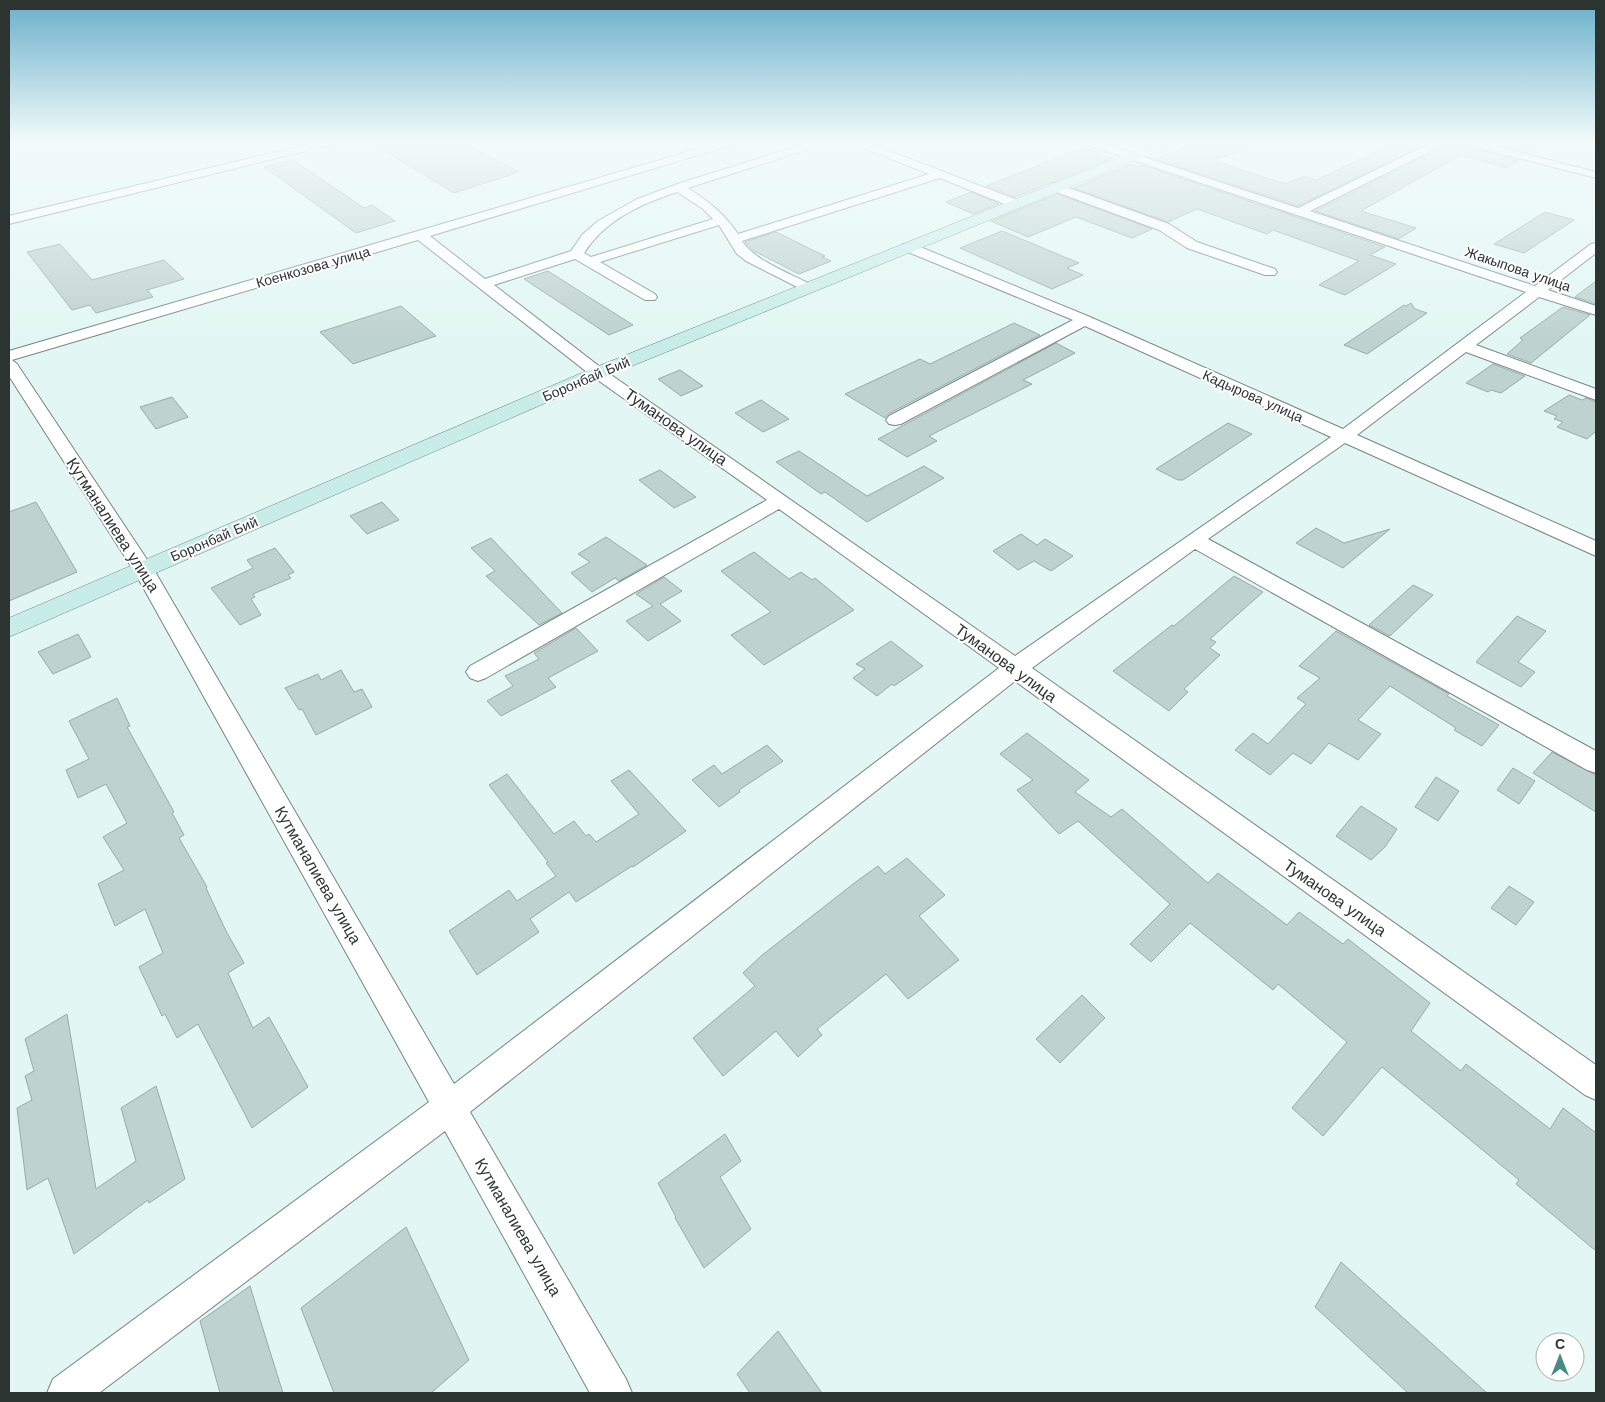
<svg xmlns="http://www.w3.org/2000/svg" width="1605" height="1402" font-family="'Work Sans',sans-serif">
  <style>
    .building { fill: #bed2cf; stroke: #97aba7 }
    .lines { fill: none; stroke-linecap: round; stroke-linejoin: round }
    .street-casing { stroke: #738683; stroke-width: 2 }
    .secondary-casing { stroke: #738683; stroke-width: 1 }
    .street { fill: #fff; fill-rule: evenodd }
    .secondary { fill: #c8ede8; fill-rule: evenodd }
    .labels { text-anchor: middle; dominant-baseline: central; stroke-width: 4; stroke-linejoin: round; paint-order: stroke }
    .far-street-label { font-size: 14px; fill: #2c3432; stroke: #fff }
    .street-label { font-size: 16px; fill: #2c3432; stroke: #fff }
  </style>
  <rect width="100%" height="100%" fill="#e2f7f3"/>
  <path class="building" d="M370,142h91l58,30 -65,21z
    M1199,142h57v5l-44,13 73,24 19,-8 12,4 81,-38h33l-132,64 -141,-47z
    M1448,142h12l4,4 55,14 -13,8 -45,-13 -100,56 55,17 -17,11 -84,-28 131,-65z
    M1485,142h68l-22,11z
    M1082,148l31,10 -98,39 -29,-11z
    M293,160l71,48 8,-3 23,16 -39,12 -92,-66z
    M1131,164l8,3 3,-2 243,82 -15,8 26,9 -51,31 -26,-10 40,-24 -86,-31 -6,4 -70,-25 -29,13 -94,-34z
    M971,192l28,12 -26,10 -27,-12z
    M1057,194l95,35 -20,9 -56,-21 -48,20 -37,-16z
    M1545,212l29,8 -50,33 -30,-9z
    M1002,231l77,32 -12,5 16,7 -31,14 -92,-41z
    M776,232l49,24 -3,1 9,4 -32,13 -45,-23 -9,-9z
    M60,244l32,36 72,-20 20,19 -37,11 6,7 -57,16 -6,-8 -18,5 -45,-58z
    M548,271l85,54 -24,10 -85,-56z
    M1596,281v23l-21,-7z
    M1411,303l4,6 12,4 -60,41 -23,-9 60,-40 2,1z
    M401,306l35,30 -83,28 -33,-32z
    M1563,307l27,8 -59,48 -24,-9 16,-14 -3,-2z
    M1014,323l26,12 -152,79 -3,4 -40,-24 75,-35 10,5z
    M1056,343l19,10 -52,27 9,4 -103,52 8,5 -30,16 -29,-18z
    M1493,364l32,12 -24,17 -10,-3 -3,2 -22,-9z
    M680,370l23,16 -22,10 -23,-17z
    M1569,395l13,5 4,-2 10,4v29l-9,8 -30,-12 6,-5 -9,-3 3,-3 -13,-5z
    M172,397l16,20 -32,12 -16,-22z
    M761,400l28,19 -26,13 -28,-19z
    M1228,423l24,11 -69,46h-5l-22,-11z
    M799,451l68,45 57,-30 20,12 -77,44 -42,-30 -4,2 -45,-32z
    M660,470l36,27 -22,11 -35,-28z
    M36,502l41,70 -68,29v-89z
    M382,502l17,18 -32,14 -17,-18z
    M1316,528l28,15 46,-14 -47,39 -47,-25z
    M1021,534l16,11 8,-6 28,17 -22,15 -17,-10 -16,9 -25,-19z
    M606,537l41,28 -28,16 -4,-3 -23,14 -21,-19 19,-11 -12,-8z
    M491,538l50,53 21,22 -23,12 -53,-49 9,-5 -24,-23z
    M275,548l19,24 -6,3 3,3 -38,16 2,3 -4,2 10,16 -21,10 -29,-37 42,-20 -6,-8z
    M754,552l35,27 12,-7 11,8 3,-2 39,32 -90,55 -33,-30 40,-23 -50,-41z
    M1234,576l29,16 -53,47 6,3 -6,6 10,7 -36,34 4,3 -19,19 -56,-40 59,-46 2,1z
    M664,577l18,14 -22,13 21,17 -33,20 -22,-20 27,-15 -17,-12z
    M1413,585l20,10 -43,41 -21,-11z
    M1517,616l29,15 -28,31 17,10 -14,15 -45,-25z
    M576,628l22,23 -50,27 8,9 -55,29 -14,-15 26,-15 -8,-10 34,-17 -5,-6z
    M1336,631l113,63 -2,2 52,29 -17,21 -28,-16 2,-2 -66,-42 -32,34 23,14 -23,26 -29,-17 -18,21 -18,-11 -23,22 -35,-25 18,-17 15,11 38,-40 -9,-6 23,-20 -21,-12z
    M78,634l13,23 -38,17 -15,-22z
    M891,641l32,25 -29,20 -2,-2 -15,12 -24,-18 12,-9 -9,-5z
    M341,670l13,22 8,-3 10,18 -56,28 -14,-26 -3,1 -14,-22 33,-14 3,6z
    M117,698l13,28 -3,1 47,85 -2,1 12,22 -5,3 28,49 -1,1 20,43 18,32 -16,10 25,55 16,-11 39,70 -56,41 -54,-104 -21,14 -12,-24 -3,2 -23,-49 24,-14 -18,-44 -30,17 -17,-42 26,-14 -21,-33 24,-14 -21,-39 -28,14 -12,-28 23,-11 -20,-38z
    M1027,733l62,47 -14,12 36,25 11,-8 86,74 10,-10 69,52 12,-13 44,32 5,-5 82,64 -19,28 50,40 5,-7 84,65 13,-21 33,25v118l-80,-67 3,-4 -137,-113 -59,69 -31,-28 55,-66 -69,-58 -5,6 -83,-67 -39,39 -21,-18 40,-40 -92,-83 -19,13 -42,-44 16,-10 -33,-26z
    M767,745l16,16 -44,29 1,2 -21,15 -27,-27 22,-15 8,9z
    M1552,752l44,23v37l-63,-39z
    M1513,768l22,13 -16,23 -22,-14z
    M629,770l57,61 -53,36 -1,-1 -56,36 -7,-10 -39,27 9,13 -62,43 -28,-44 60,-41 8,11 39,-25 -10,-13 2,-1 -59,-77 18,-11 47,60 20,-13 12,15 3,-2 7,8 43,-28 -28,-33z
    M1436,777l23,14 -21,30 -23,-14z
    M1361,806l36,23 -12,18 -14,13 -35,-24z
    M907,858l38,37 -26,21 40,44 -51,39 -22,-25 -69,55 5,6 -24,22 -22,-26 -53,45 -30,-38 62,-52 -12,-13 18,-17 96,-75 21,-15 7,8z
    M1509,886l25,16 -18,23 -25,-17z
    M1082,995l23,23 -45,45 -24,-24z
    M67,1014l29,175 40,-28 -15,-53 35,-22 29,93 -36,24 -1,-3 -74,54 -26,-76 -21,12 -10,-82 15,-8 -7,-24 9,-5 -9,-32z
    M725,1134l16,27 -21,16 31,52 -47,39 -29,-50 1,-1 -18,-34z
    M406,1227l63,133 -38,33h-97l-33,-85z
    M1341,1262l146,131h-79l-93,-86z
    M250,1286l17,56 16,51h-63l-20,-72z
    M778,1331l44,62h-72l-13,-19z"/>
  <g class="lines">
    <defs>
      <path id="street" d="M318,142h18l-2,2 -325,80v-8z
        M721,142h16l-2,2 -305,92 55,43 86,-28 11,-16 16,-14 39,-22 43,-16 131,-41h16l-2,2 -137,44c21,14 35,24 50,46l191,-60 -76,-30 -2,-2h15l154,59 2,3 -2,3h-8l-72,-29 -198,63c13,20 49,33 70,44l2,3 -2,3 -5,1 -61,-31 -9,-7 -18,-29 -119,37 55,32 2,3 -2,3h-10l-70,-41 -81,26 110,85 411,286 316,-219 -246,-111 -184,98 -6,1 -6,-1 -3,-4 3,-4 184,-96 -170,-70 -2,-3 2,-3h10l177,73 253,112 183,-137 -441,-148 -1,-2h15l199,66 135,-66h13l-1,2 -135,67 225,75 56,-42 5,-1v10l-48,37 48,16v9l-57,-18 -63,48 120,44v11l-130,-48 -109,83 239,106v15l-251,-113 -137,96 388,212v22l-9,-3 -392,-221 -163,119 564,397v35l-11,-5 -570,-414 -545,431 156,267 6,14h-42l-145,-262 -346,262h-52l6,-14 376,-277 -295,-531 -125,-195v-25zM677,192l26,17 10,10 -122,38 -7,-4c21,-33 57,-49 93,-61zM418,240l174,136 175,124 -297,166 -4,6 4,6 8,3 8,-3 293,-169 220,159 -545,416 -300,-514 -137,-206 -5,-4z
        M1462,142h17l117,30v6l-132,-34z
        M1055,183l114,41 28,18 78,27 2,3 -2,3h-10l-78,-27 -28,-18 -108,-40 -2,-3 2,-3z"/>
      <path id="secondary" d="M1158,142h16l-1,3 -568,232 -596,260v-19l582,-249z"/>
    </defs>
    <use href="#street" class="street-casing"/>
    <use href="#secondary" class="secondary-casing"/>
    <use href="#street" class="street"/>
    <use href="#secondary" class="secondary"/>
  </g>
  <linearGradient id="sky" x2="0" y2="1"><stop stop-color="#69afca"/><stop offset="0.42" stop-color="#f2fbfa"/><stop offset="1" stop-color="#f2fbfa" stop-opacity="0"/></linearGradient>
  <rect width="1605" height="338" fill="url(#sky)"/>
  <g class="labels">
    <g class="far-street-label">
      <text transform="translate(313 267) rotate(-16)">Коенкозова улица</text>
      <text transform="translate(1518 269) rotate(19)">Жакыпова улица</text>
      <text transform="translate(586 379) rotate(-23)">Боронбай Бий</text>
      <text transform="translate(1253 396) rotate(24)">Кадырова улица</text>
      <text transform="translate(214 539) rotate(-23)">Боронбай Бий</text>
    </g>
    <g class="street-label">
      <text transform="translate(676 427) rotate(35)">Туманова улица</text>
      <text transform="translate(113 525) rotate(57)">Кутманалиева улица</text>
      <text transform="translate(1006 663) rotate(36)">Туманова улица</text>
      <text transform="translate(318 875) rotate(60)">Кутманалиева улица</text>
      <text transform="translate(1335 898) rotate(35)">Туманова улица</text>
      <text transform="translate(518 1227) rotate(60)">Кутманалиева улица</text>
    </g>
  </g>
  <rect width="1605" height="1402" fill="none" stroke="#2c3432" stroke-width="20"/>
  <g transform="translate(1560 1357)"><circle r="24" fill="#ffffff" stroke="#abaead"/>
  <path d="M0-4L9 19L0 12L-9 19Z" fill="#468c82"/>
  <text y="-8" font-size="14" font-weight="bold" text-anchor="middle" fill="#2c3432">С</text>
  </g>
</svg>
